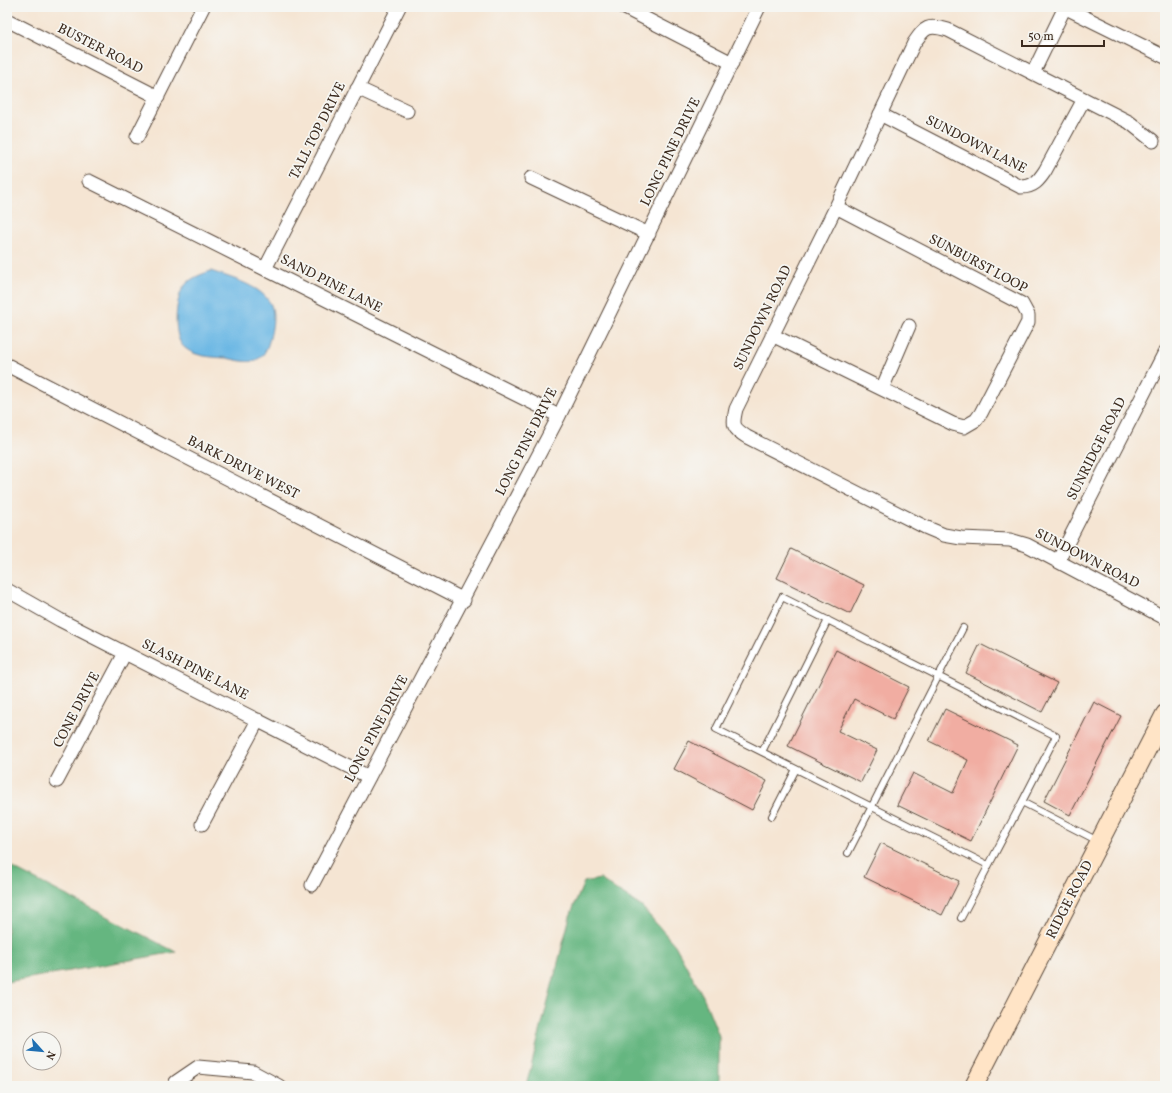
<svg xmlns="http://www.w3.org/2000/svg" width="1172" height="1093" font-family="Vollkorn,serif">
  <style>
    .forest { fill: #65b680; stroke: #50704f }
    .water { fill: #6bb7e4; stroke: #537081 }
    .building { fill: #f1ada2 }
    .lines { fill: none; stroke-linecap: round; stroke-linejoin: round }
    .lane-casing { stroke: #574639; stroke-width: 8 }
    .street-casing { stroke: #574639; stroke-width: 15 }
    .secondary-casing { stroke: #574639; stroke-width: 20 }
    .lane { stroke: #fff; stroke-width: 6 }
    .street { stroke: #fff; stroke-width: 13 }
    .secondary { stroke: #ffe4c6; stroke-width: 18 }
    .labels { text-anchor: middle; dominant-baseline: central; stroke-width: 3.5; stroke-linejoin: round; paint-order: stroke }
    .street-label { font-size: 14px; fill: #3b2a1e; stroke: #f6f6f2 }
  </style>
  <rect width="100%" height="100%" fill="#f6f6f2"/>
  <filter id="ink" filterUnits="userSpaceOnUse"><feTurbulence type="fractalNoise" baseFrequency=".025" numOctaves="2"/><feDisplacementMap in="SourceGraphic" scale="8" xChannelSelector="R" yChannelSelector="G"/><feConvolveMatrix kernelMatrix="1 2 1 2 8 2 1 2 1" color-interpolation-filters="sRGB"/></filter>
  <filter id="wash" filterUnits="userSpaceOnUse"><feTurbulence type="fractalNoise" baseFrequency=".012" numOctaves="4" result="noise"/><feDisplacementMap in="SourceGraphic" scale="16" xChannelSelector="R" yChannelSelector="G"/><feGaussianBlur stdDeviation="0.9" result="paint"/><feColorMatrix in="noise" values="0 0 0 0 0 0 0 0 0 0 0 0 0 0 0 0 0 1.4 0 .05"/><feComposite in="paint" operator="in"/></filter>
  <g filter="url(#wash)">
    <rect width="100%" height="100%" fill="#f5e5d3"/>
    <path class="forest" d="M7,865l169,87 -169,30z
      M600,879l42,28 33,38 28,51 16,40v45l-1,5h-192l44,-170 14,-34z"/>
    <path class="water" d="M211,271c19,7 51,14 60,34 4,10 1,24 -1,33 -3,11 -6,20 -17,23 -8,2 -20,-2 -27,-3 -14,-1 -30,-1 -41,-10 -13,-9 -10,-48 -2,-60 6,-10 19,-14 28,-17z"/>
    <g id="blocks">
      <path class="building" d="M791,549l73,36 -14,29 -73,-36z
        M980,644l77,39 -15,29 -76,-39z
        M836,650l73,37 -16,32 -39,-20 -16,32 39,19 -16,32 -73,-36z
        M1094,702l27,14 -51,99 -26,-14z
        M945,709l73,36 -47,96 -74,-36 16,-32 40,20 15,-33 -39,-19z
        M689,741l78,40 -15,29 -78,-41z
        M881,843l78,38 -17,34 -78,-38z"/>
    </g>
  </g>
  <g filter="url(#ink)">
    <use href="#blocks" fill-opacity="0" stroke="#574639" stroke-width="1"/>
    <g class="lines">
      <defs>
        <path id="lane" d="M762,752l66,-132
          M772,816l24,-47
          M848,853l115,-225
          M988,865l-272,-136 66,-132 274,139 -34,66
          M961,918l61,-116 76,39"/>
        <path id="street" d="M623,7l109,56
          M1064,7l101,50
          M7,20l151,77
          M1033,73l32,-66
          M357,88l50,23
          M880,114l141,73c13,0 18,-7 24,-16l39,-72
          M137,137l66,-130
          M1153,141l-24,-19 -181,-92c-20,-6 -23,-3 -34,13l-78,164 -100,202c-4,17 -3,19 11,28l178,90 19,8 17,3 49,2 17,5 138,73
          M531,178l118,56
          M89,181l470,235
          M265,269l134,-262
          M772,335l181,89 11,3 12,-7 5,-7 47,-91v-7l-6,-11 -186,-97
          M7,365l457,235
          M882,389l27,-63
          M1058,561l107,-209
          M7,590l53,30 309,157
          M57,781l68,-128
          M202,824l56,-104
          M312,885l247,-469 200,-409
          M176,1082l22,-15 55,5 26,14"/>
        <path id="secondary" d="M974,1086l191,-372"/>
      </defs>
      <use href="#lane" class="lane-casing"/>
      <use href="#street" class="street-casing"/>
      <use href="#secondary" class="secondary-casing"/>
      <use href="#lane" class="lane"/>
      <use href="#street" class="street"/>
      <use href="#secondary" class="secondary"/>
    </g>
  </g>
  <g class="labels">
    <g class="street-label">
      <text transform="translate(100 49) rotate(27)">BUSTER ROAD</text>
      <text transform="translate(318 131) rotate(-63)">TALL TOP DRIVE</text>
      <text transform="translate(976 145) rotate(27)">SUNDOWN LANE</text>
      <text transform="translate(671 152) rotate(-64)">LONG PINE DRIVE</text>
      <text transform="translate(978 264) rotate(28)">SUNBURST LOOP</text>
      <text transform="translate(331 284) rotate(27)">SAND PINE LANE</text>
      <text transform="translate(763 318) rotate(-64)">SUNDOWN ROAD</text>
      <text transform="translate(527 442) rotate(-63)">LONG PINE DRIVE</text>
      <text transform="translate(1097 449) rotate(-63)">SUNRIDGE ROAD</text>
      <text transform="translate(243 468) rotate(27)">BARK DRIVE WEST</text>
      <text transform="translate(1087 559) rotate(27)">SUNDOWN ROAD</text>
      <text transform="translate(195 670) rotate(27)">SLASH PINE LANE</text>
      <text transform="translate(77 710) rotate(-62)">CONE DRIVE</text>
      <text transform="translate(377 729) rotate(-62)">LONG PINE DRIVE</text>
      <text transform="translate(1070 900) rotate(-63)">RIDGE ROAD</text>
    </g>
  </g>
  <rect width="1172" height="1093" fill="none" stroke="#f6f6f2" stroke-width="24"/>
  <g transform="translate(42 1051) rotate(117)"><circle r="19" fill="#f6f6f2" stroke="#aba49d"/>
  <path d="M0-3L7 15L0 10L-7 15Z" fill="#1f6fb2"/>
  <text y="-6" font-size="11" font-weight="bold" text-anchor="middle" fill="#3b2a1e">N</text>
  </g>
  <path d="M1022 40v6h82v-6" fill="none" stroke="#3b2a1e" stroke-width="2"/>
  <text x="1028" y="40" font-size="12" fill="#3b2a1e" stroke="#f6f6f2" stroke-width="3" paint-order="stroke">50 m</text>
</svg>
